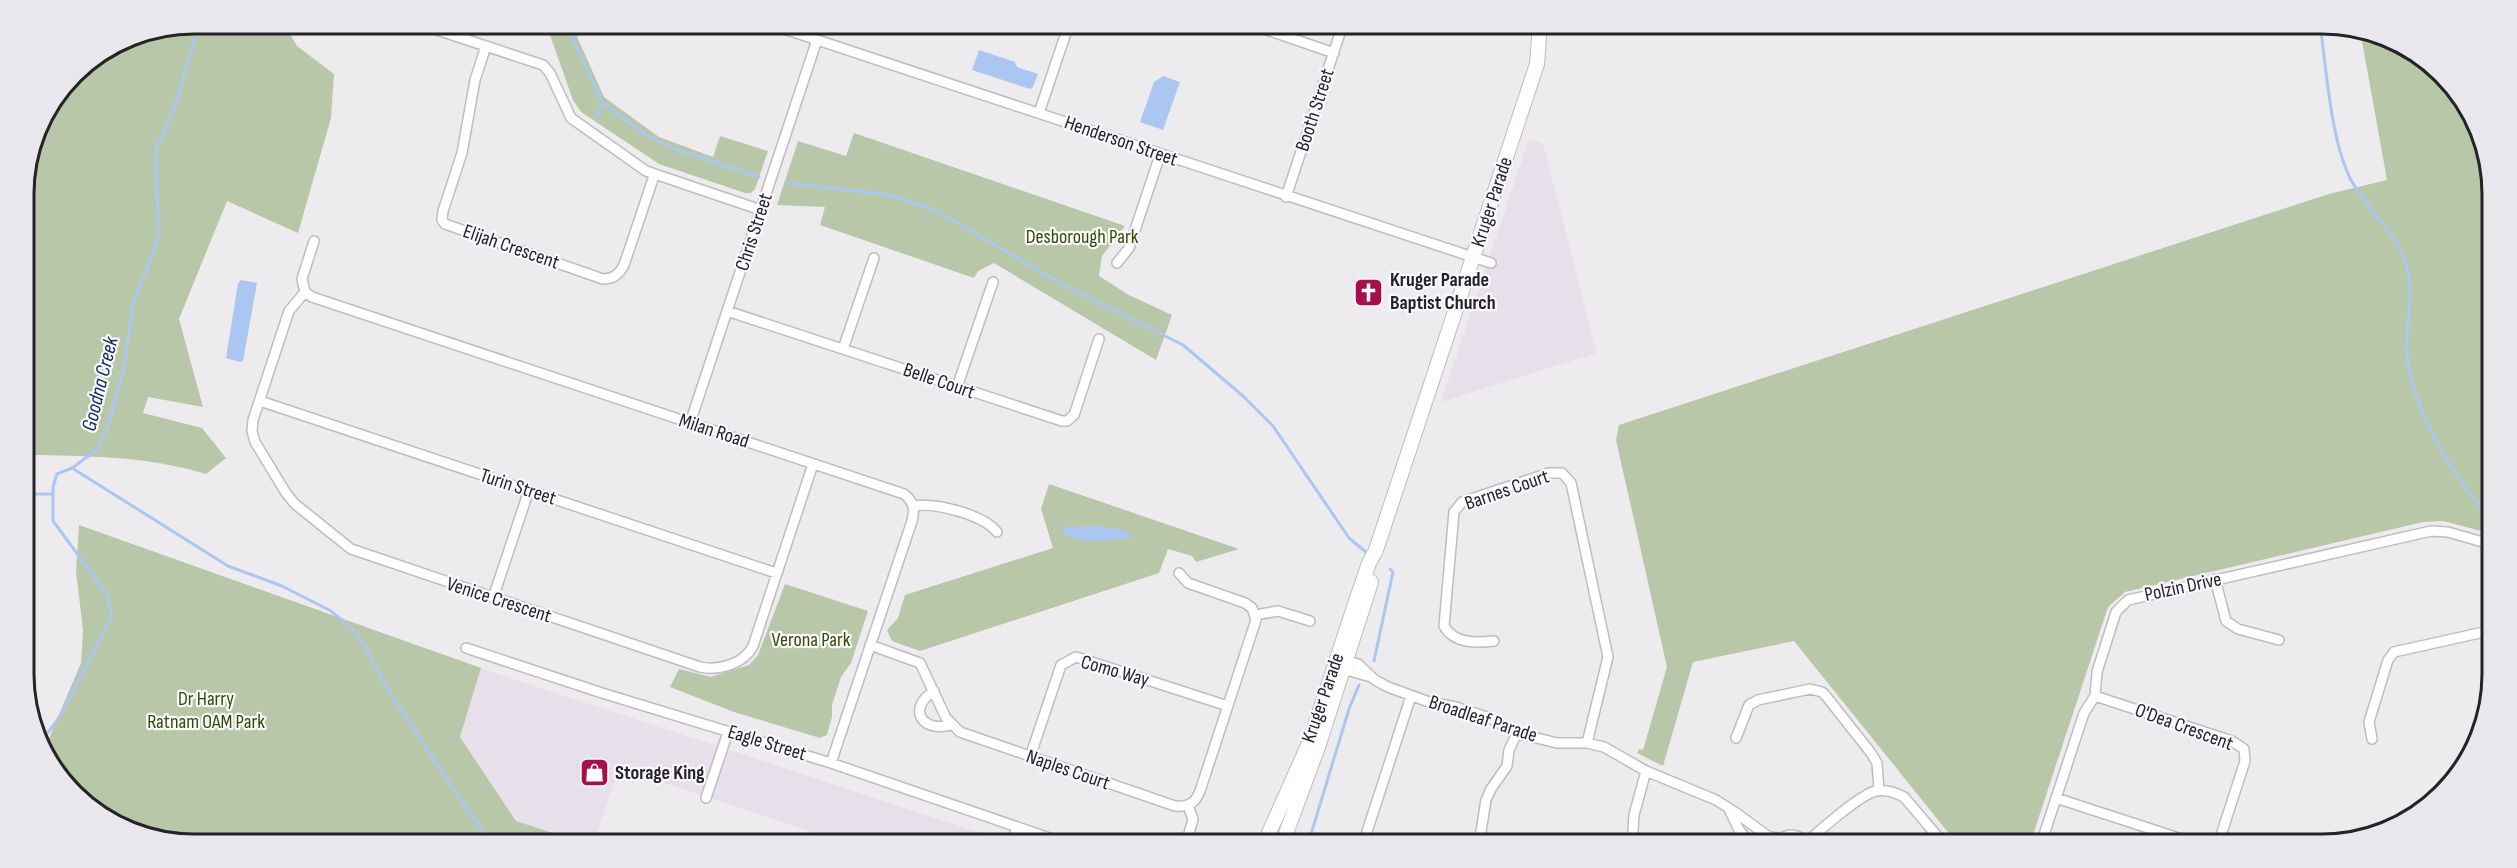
<svg xmlns="http://www.w3.org/2000/svg" width="2517" height="868" font-family="'Sofia Sans Condensed',sans-serif">
  <style>
    .built { fill: #e7e0eb }
    .green { fill: #b8c7a7 }
    .water { fill: #abc7f1 }
    .lines { fill: none; stroke-linecap: round; stroke-linejoin: round }
    .stream { stroke: #abc7f1; stroke-width: 3 }
    .street-casing { stroke: #bfbcc0; stroke-width: 12 }
    .secondary-casing { stroke: #bfbcc0; stroke-width: 16 }
    .street { stroke: #fff; stroke-width: 9 }
    .secondary { stroke: #fff; stroke-width: 14 }
    .labels { text-anchor: middle; dominant-baseline: central; stroke-width: 4.5; stroke-linejoin: round; paint-order: stroke }
    .street-label { font-size: 20px; fill: #242325; stroke: #fbf8fd }
    .park-label { font-size: 20px; fill: #334a03; stroke: #fbf8fd }
    .poi-label { font-size: 20px; font-weight: bold; fill: #242325; stroke: #fbf8fd; text-anchor: start }
    .water-label { font-size: 21px; font-style: italic; fill: #0e3061; stroke: #fbf8fd }
    .rim { fill: none; stroke: #242325; stroke-width: 3 }
  </style>
  <rect width="100%" height="100%" fill="#eeebef"/>
  <path class="built" d="M1529,139l14,5 54,209 -156,49z
    M481,668l533,176h-165l-230,-76 -26,76 -77,-23 -56,-84z"/>
  <path class="green" d="M194,24h90l13,22 37,28 -3,44 -33,115 -71,-32 -48,118 24,88 -55,-10 -5,16 59,15 24,30 -20,16c-60,-18 -118,-18 -180,-19l-2,-272 18,-64 40,-53 47,-29z
    M546,24h28l4,15 26,58 55,40 54,20 7,-21 48,15 -13,38 -4,4h-6l-86,-29 -78,-52 -8,-12z
    M2360,30l17,3 74,49 40,90 2,362 -50,-13 -20,1 -298,70 -17,15 -78,237h-56l-23,-8 -157,-195 -101,21 -30,104 -26,-13 2,-4 4,1 24,-83 -51,-227 3,-15 710,-231 58,-14z
    M854,133l271,93 -23,30 -3,20 30,19 43,20 -16,45 -162,-97 -16,8 -4,7 -154,-53 5,-18 -48,-2 21,-64 48,15z
    M1049,484l190,65 -43,13 -4,-6 -24,-7 -9,24 -239,78 -28,-10 -5,-11 11,-12 7,-23 148,-47 -12,-39z
    M79,525l402,143 -21,69 56,84 71,23h-393l-54,-9 -73,-49 -21,-41 35,-82 2,-33 -7,-59z
    M785,584l83,27 -17,52 -10,14 -9,28v12l-5,18 -7,3 -86,-26 -64,-25 9,-18 32,8 38,-12 9,-10z"/>
  <path class="water" d="M979,50l36,12 2,5 21,7 -5,13 -3,2 -58,-19z
    M1163,76l17,6 -17,48 -23,-8 14,-40z
    M241,280l16,3 -14,78 -3,1 -14,-4 12,-75z
    M1099,526l29,5 3,8c-19,0 -60,8 -69,-10l2,-2z"/>
  <g class="lines">
    <path class="stream" d="M570,24l5,19 28,61 45,32 27,13 84,28
      M2320,24c6,43 11,114 29,152 15,32 49,56 58,91 7,28 -2,58 0,87 4,56 48,126 86,167
      M596,117l7,-13
      M787,183l103,12 45,15 132,77 116,58 60,51 30,30 76,112 17,14
      M72,468l156,98 54,20 49,25 22,19 12,15 22,43 75,114 25,34 11,8
      M26,494h27
      M1374,661l19,-89 -3,-3
      M43,739l16,-21 53,-102 -5,-22 -54,-73v-34l4,-13 15,-6 26,-19 11,-26 15,-55 9,-64 26,-67 -4,-84 20,-47 24,-82
      M1308,844l41,-135 10,-24"/>
    <defs>
      <path id="street" d="M419,24l124,41 7,8 21,45 75,53 115,39
        M769,24l722,239
        M1250,24l84,29
        M486,46l-11,34 -13,73 -19,58 -1,9 3,4 158,55c11,0 16,-5 21,-14l30,-89
        M1039,113l30,-89
        M1286,197l57,-173
        M314,241l-12,38 3,13 7,5 592,197c10,8 11,15 8,27l-81,242
        M1117,263l12,-15 31,-93
        M305,292l-16,19 -36,109 -1,11 3,11 31,51 9,11 56,45 349,118c19,4 44,-3 53,-21l60,-182
        M727,311l335,110h5l7,-6 25,-76
        M843,349l31,-91
        M957,387l36,-105
        M260,401l516,172
        M690,423l127,-383
        M914,506c21,-4 70,9 83,26
        M2215,579l11,42 12,8 41,11
        M493,598l36,-108
        M1255,615l23,-4 32,10
        M1494,641c-17,2 -40,3 -50,-15l10,-114 8,-10 87,-29h13l9,10 37,174 -21,86
        M870,645l50,18 26,55 14,14 215,74c13,1 20,-2 25,-15l56,-171 -4,-12 -7,-5 -57,-20 -9,-10
        M466,648l136,45 229,70 236,81
        M1342,659l16,5 17,16 13,7 41,15 27,5 34,11 27,15 40,10h30l17,4 42,24 70,29 19,12 34,25 12,1
        M1339,668l32,9
        M934,691c-27,17 -13,42 17,34
        M2095,696l137,45 12,8 1,12 -21,65 -3,10 -10,8
        M1736,738l13,-33 9,-5 52,-11 12,3 4,4 45,57 6,10 2,27
        M2372,739l-3,-17 19,-62 6,-8 99,-22
        M1030,757l31,-92 15,-8 152,49
        M706,798l22,-66
        M2056,798l141,46
        M1729,809l10,21 12,14
        M1777,842c10,-10 22,-9 31,2
        M1807,842c13,-12 54,-48 69,-51 10,-2 19,1 28,6l40,47
        M2335,843l6,-4 8,-1
        M1011,844l6,-17
        M1186,844l7,-25 -5,-13
        M1363,844l48,-148
        M1479,844l7,-44 5,-11 16,-23 2,-16 8,-17
        M1632,844l2,-29 12,-44
        M2041,844l43,-131 11,-17 2,-24 19,-60 12,-12 303,-69 17,1 45,13"/>
      <path id="secondary" d="M1264,844l46,-103 46,-140 13,-38 7,-13 161,-486 3,-40
        M1282,844l36,-97 53,-165"/>
    </defs>
    <use href="#street" class="street-casing"/>
    <use href="#secondary" class="secondary-casing"/>
    <use href="#street" class="street"/>
    <use href="#secondary" class="secondary"/>
  </g>
  <defs>
    <symbol id="church-square" viewBox="-11 -11 22 22"><rect x="-9" y="-9" width="18" height="18" rx="4" fill="#a40f4c" stroke="#fbf8fd"/><path d="M-1.2-6h2.4v3.5h3.3v2.4h-3.3V6h-2.4V-.1h-3.3v-2.4h3.3Z" fill="#fff"/></symbol>
    <symbol id="shop-square" viewBox="-11 -11 22 22"><rect x="-9" y="-9" width="18" height="18" rx="4" fill="#a40f4c" stroke="#fbf8fd"/><path d="M-5-2.5h2.3a2.7 3.5 0 0 1 5.4 0H5L5.5 6h-11ZM-1.5-2.5h3a1.5 2.3 0 0 0-3 0Z" fill="#fff"/></symbol>
  </defs>
  <g fill-rule="evenodd">
    <use href="#church-square" x="1352" y="276" width="33" height="33"/>
    <use href="#shop-square" x="578" y="756" width="33" height="33"/>
  </g>
  <g class="labels">
    <g class="street-label">
      <text transform="translate(1315 110) rotate(-72)">Booth Street</text>
      <text transform="translate(1121 141) rotate(19)">Henderson Street</text>
      <text transform="translate(1492 202) rotate(-72)">Kruger Parade</text>
      <text transform="translate(754 232) rotate(-72)">Chris Street</text>
      <text transform="translate(511 247) rotate(19)">Elijah Crescent</text>
      <text transform="translate(939 381) rotate(19)">Belle Court</text>
      <text transform="translate(714 431) rotate(18)">Milan Road</text>
      <text transform="translate(518 487) rotate(18)">Turin Street</text>
      <text transform="translate(1507 490) rotate(-19)">Barnes Court</text>
      <text transform="translate(2183 587) rotate(-12)">Polzin Drive</text>
      <text transform="translate(499 600) rotate(18)">Venice Crescent</text>
      <text transform="translate(1115 671) rotate(16)">Como Way</text>
      <text transform="translate(1323 698) rotate(-71)">Kruger Parade</text>
      <text transform="translate(1483 719) rotate(18)">Broadleaf Parade</text>
      <text transform="translate(2184 727) rotate(20)">O'Dea Crescent</text>
      <text transform="translate(767 743) rotate(17)">Eagle Street</text>
      <text transform="translate(1068 770) rotate(19)">Naples Court</text>
    </g>
    <g class="park-label">
      <text x="1082" y="237">Desborough Park</text>
      <text x="811" y="640">Verona Park</text>
      <text x="206" y="699">Dr Harry<tspan x="206" dy="23">Ratnam OAM Park</tspan></text>
    </g>
    <g class="poi-label">
      <text x="1390" y="280">Kruger Parade<tspan x="1390" dy="23">Baptist Church</tspan></text>
      <text x="615" y="773">Storage King</text>
    </g>
    <g class="water-label">
      <text transform="translate(100 384) rotate(-76)">Goodna Creek</text>
    </g>
  </g>
  <path d="M0 0H2517V868H0ZM194 34H2322A160 160 0 0 1 2482 194V674A160 160 0 0 1 2322 834H194A160 160 0 0 1 34 674V194A160 160 0 0 1 194 34Z" fill="#eae7ec" fill-rule="evenodd"/>
  <path class="rim" d="M194 34H2322A160 160 0 0 1 2482 194V674A160 160 0 0 1 2322 834H194A160 160 0 0 1 34 674V194A160 160 0 0 1 194 34Z"/>
</svg>
